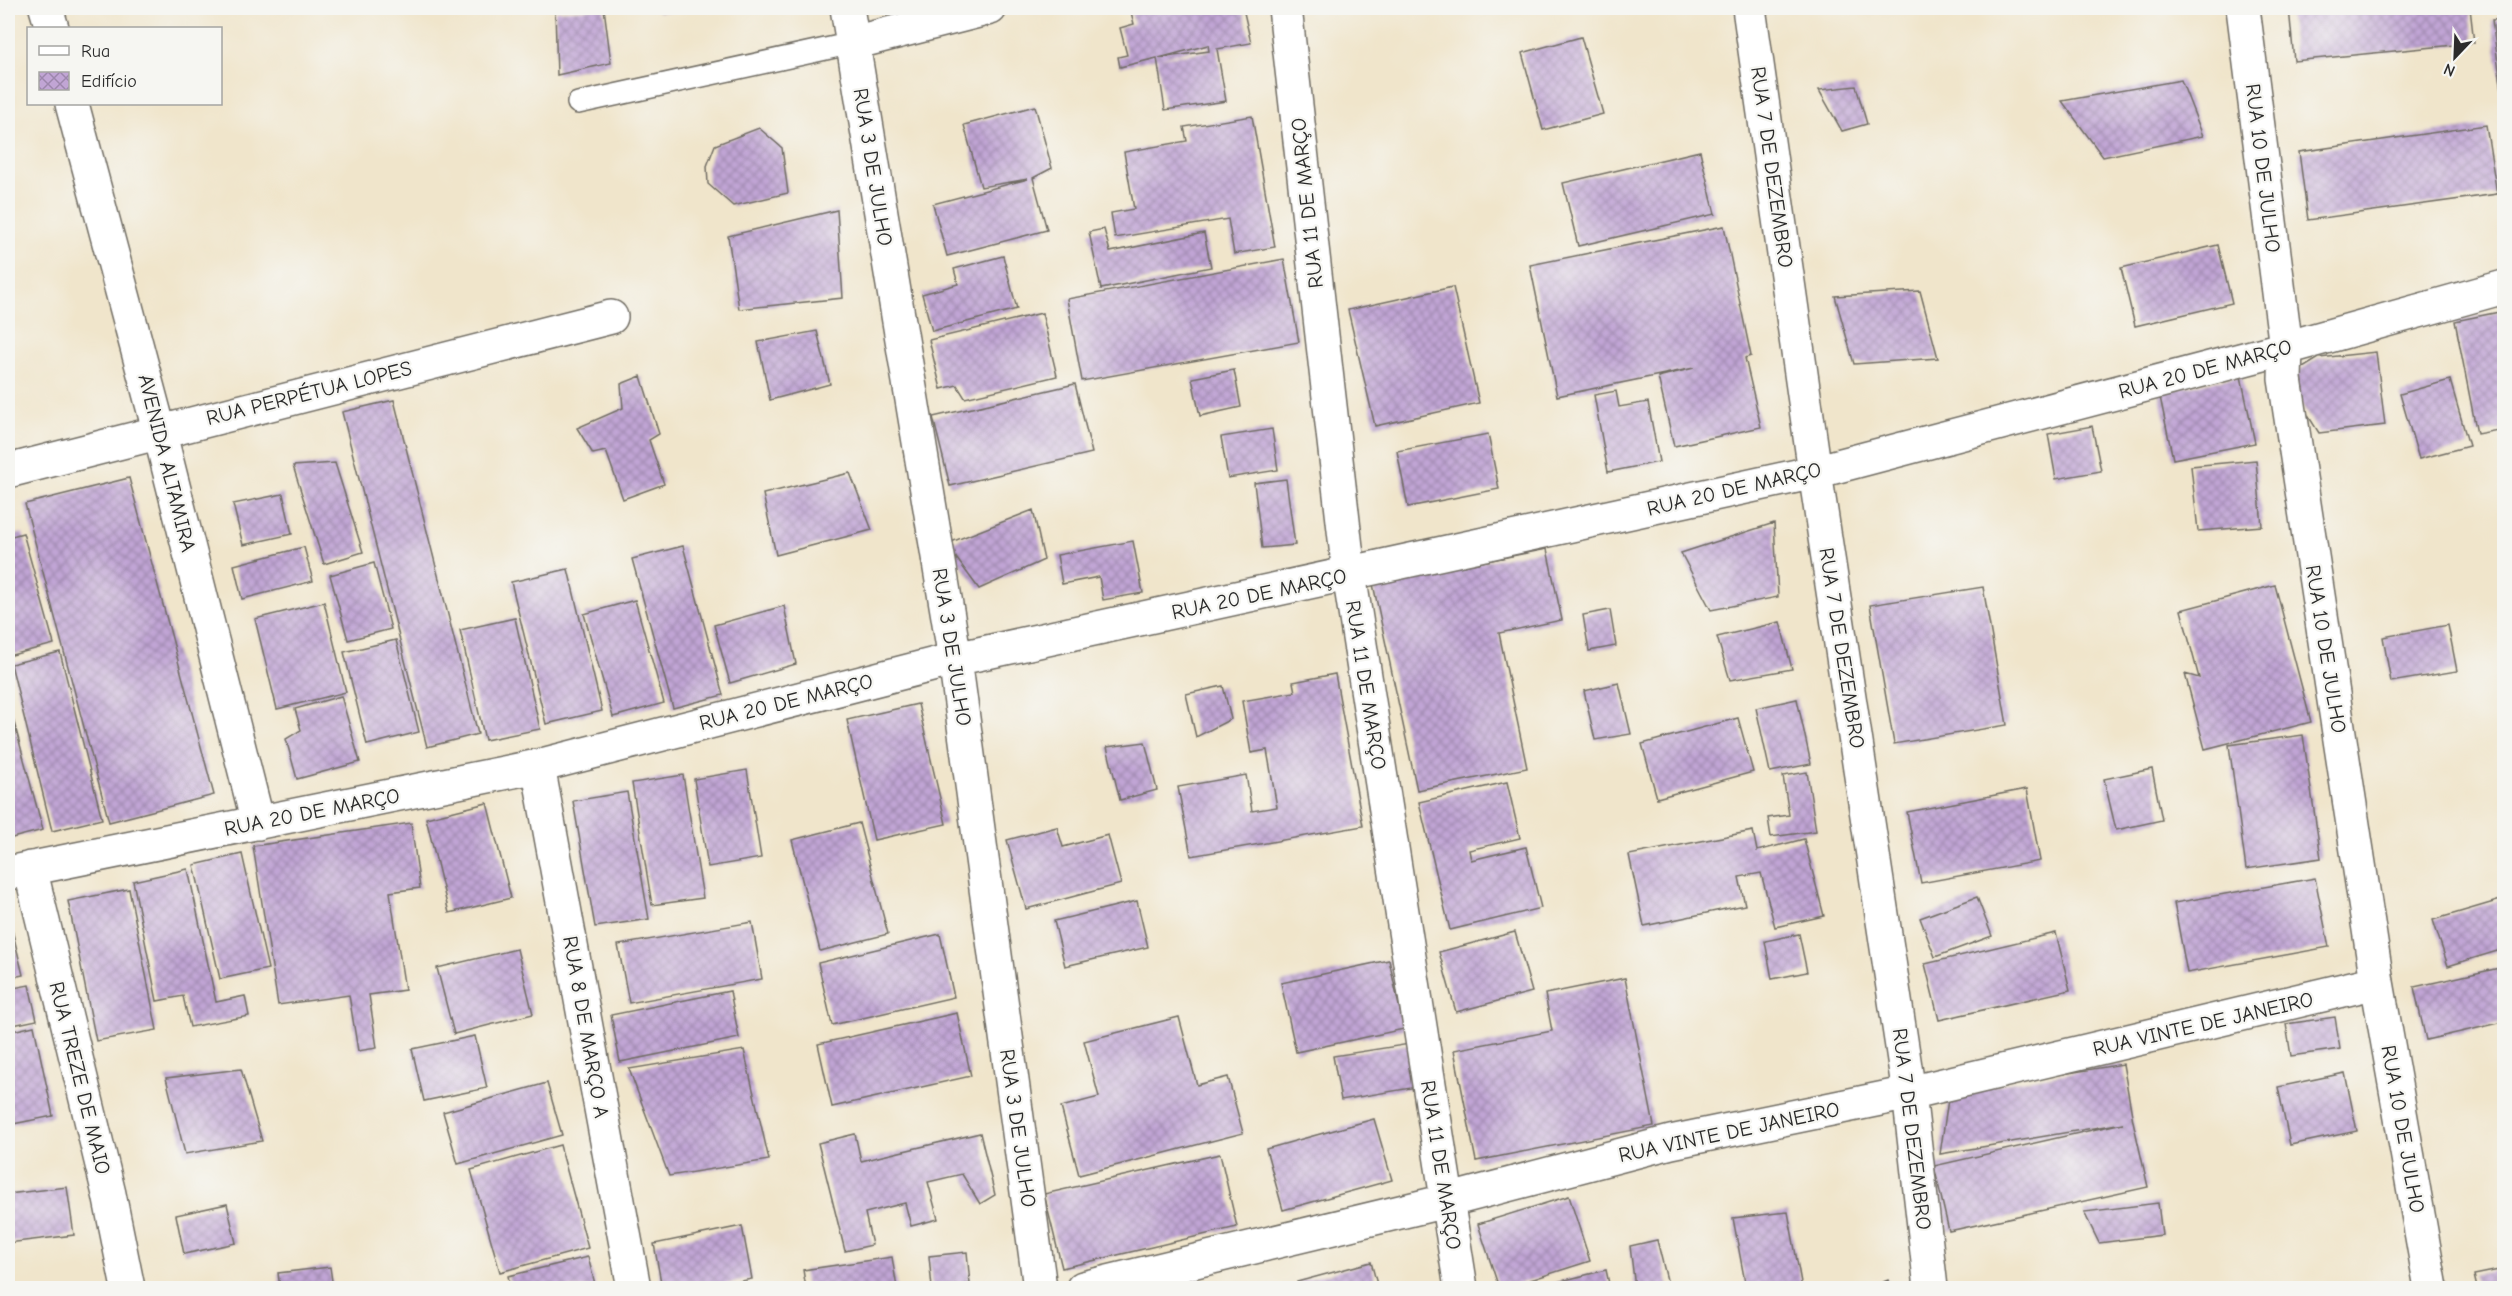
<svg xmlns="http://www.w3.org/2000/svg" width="2512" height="1296" font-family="'Comic Neue',sans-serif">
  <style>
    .building { fill: url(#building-cross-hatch); fill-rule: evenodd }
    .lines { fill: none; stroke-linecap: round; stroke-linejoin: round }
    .service-casing { stroke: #706c63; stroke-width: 24 }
    .minor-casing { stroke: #706c63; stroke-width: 36 }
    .service { stroke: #fff; stroke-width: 21 }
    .minor { stroke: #fff; stroke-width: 33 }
    .labels { text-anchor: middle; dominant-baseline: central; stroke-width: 4.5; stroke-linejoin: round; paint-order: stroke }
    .street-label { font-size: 21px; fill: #2b2b2b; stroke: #f6f6f2 }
  </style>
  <defs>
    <pattern id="building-cross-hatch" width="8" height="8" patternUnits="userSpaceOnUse" patternTransform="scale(1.5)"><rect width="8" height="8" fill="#c1a5d5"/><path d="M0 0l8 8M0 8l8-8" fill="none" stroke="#9d87ad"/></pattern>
  </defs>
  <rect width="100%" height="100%" fill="#f6f6f2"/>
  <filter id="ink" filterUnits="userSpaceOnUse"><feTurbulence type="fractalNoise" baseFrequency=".0167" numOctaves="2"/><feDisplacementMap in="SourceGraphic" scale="12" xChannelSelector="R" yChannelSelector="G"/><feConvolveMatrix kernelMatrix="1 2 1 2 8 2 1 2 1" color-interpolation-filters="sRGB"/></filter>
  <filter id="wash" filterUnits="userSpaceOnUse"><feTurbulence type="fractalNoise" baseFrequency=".008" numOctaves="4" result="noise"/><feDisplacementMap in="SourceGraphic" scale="24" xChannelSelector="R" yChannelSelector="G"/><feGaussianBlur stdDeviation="1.35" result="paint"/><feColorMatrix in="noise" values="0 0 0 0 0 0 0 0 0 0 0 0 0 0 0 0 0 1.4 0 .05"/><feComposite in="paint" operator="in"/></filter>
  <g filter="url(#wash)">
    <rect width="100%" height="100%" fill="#f0e5cb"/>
    <g id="blocks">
      <path class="building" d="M604,8l7,55 -54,12 -2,-64z
        M658,8h45v1l-45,3z
        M1130,8h113l8,35 -34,6 9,52 -61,9 -8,-52 -37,9 -2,-10 9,-2 -7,-27 14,-4zM1208,45l1,6 -50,7z
        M2289,8h181l4,35 -180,18z
        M2504,19v79h-1l-11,-78z
        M1581,37l22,77 -60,16 -21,-77z
        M2181,80l22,56 -100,21 -41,-56z
        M1856,86l11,38 -25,7 -23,-41z
        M1035,106l17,62 -19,10 14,52 -100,26 -14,-52 95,-25 -47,8 -17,-62z
        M1252,116l23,131 -41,7 -6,-35 -113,19 -4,-25 23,-4 -10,-57 63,-11 -3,-14z
        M2486,125l11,69 -189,26 -9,-68z
        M759,128l23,20 6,45 -55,13 -25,-22 -1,-18 8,-21z
        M1700,151l15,63 -137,32 -15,-63z
        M837,210l6,88 -104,11 -11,-73z
        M1724,226l27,130 -6,2 16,69 -87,19 -16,-69 36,-9 -137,28 -27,-131z
        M1104,229l6,23 94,-19 7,34 -110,22 -12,-57z
        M2218,245l14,58 -97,23 -14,-58z
        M1003,256l14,53 -85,22 -10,-37 36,-10 -4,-15z
        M1284,259l15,83 -217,39 -15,-82z
        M1453,287l26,116 -104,23 -27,-116z
        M1920,291l18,67 -84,6 -19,-68z
        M2504,311v118l-27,5 -22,-113z
        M1042,313l15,63 -92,22 -8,-13 -16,4 -12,-49z
        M817,331l13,53 -60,16 -12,-58z
        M2376,352l9,73 -66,8 -34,-54 34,-21z
        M1234,370l7,37 -41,9 -8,-38z
        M641,376l18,58 -10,6 15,44 -41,15 -17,-48 -13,3 -16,-26 46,-20 -2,-24z
        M2241,376l14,67 -82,16 -14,-67z
        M2450,380l19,66 -50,13 -19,-65z
        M1075,384l17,69 -142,33 -17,-69z
        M1616,391l3,16 29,-5 11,60 -51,10 -14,-77z
        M394,400l84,334 -51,13 -85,-335z
        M2092,426l9,45 -45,8 -8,-45z
        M1272,429l6,41 -50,8 -7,-41z
        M1488,434l11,55 -91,18 -11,-56z
        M2256,460l6,66 -64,5 -7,-65z
        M335,463l28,89 -39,12 -31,-98z
        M850,473l22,57 -96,25 -13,-61z
        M129,478l85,317 -105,27 -84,-318z
        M1286,479l9,66 -33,3 -8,-65z
        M283,494l9,40 -49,11 -10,-41z
        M1033,510l11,50 -65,29 -33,-45z
        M1774,523l4,74 -67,13 -30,-57z
        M23,533l31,111 -46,12v-119z
        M1133,541l10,52 -40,7 -4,-23 -37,7 -5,-29z
        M683,546l40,149 -50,13 -41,-149z
        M304,547l9,34 -71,18 -8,-34z
        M1547,549l15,71 -63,13 28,135 -110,22 -44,-206z
        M374,563l17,66 -43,11 -18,-65z
        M568,569l34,142 -56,13 -35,-142z
        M2275,585l36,137 -106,27 -20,-75 14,4 -18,-68z
        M1983,587l24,138 -113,19 -24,-139z
        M635,600l29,103 -51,14 -29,-103z
        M324,602l22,90 -69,17 -22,-90z
        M784,606l12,58 -66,19 -16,-58z
        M1610,610l6,36 -27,5 -6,-36z
        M515,618l25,111 -55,11 -25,-110z
        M1780,622l12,47 -62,11 -13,-43z
        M2448,625l9,46 -66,11 -8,-45z
        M396,640l23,92 -52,13 -23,-93z
        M60,652l42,167 -50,12 -41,-167z
        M1335,674l28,152 -172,30 -13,-69 68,-12 6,36 25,-4 -10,-57 -16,3 -9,-52 53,-9 -2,-10z
        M1619,683l12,51 -36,6 -11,-49z
        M1223,686l8,33 -35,18 -10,-43z
        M341,696l19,66 -63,17 -11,-40 15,-9 -6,-21z
        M1797,699l14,65 -41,8 -14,-64z
        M8,700l35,130 -35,9z
        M918,704l28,120 -72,16 -27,-120z
        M1738,718l15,54 -96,26 -15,-54z
        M2303,735l18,123 -75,11 -17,-124z
        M1145,742l12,48 -37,10 -13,-53z
        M2152,769l10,51 -46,10 -12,-51z
        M747,770l14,88 -53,9 -14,-88z
        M1807,772l9,59 -45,6 -3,-19 21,-3 -6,-39z
        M683,775l20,123 -51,7 -20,-122z
        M1507,782l13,56 -51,12 2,10 55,-13 15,61 -91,22 -31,-128z
        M2027,789l13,72 -119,22 -14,-71z
        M627,792l22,127 -54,8 -22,-126z
        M487,803l24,95 -62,15 -23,-95z
        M411,823l9,65 -30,4 15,98 -36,5 8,53 -19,3 -9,-56 -71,10 -25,-159z
        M859,823l29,111 -68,17 -28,-111z
        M1057,827l6,20 45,-12 13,49 -95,25 -19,-69z
        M1753,831l4,20 47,-12 20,77 -49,11 -14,-54 -22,4 6,28 -101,21 -15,-71z
        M242,854l26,115 -48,10 -26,-114z
        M188,869l28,133 29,-6 4,20 -59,11 -7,-31 -26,5 -24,-120z
        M2315,878l14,69 -142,26 -13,-70z
        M129,889l28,141 -61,11 -28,-140z
        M1977,897l15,39 -57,21 -15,-39z
        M2504,899v50l-56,17 -15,-46z
        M1137,901l11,46 -83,19 -11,-45z
        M8,913l15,62 -15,3z
        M752,922l10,57 -133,24 -11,-58z
        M1515,932l17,60 -76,20 -17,-60z
        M2056,933l14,57 -131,30 -14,-56z
        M940,934l14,63 -122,28 -14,-62z
        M1799,934l8,38 -35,7 -7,-38z
        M517,949l16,65 -79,20 -17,-66z
        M1389,960l15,69 -108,23 -15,-69z
        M2504,967v55l-78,18 -12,-53z
        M1625,978l29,148 -178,35 -22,-111 98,-19 -7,-37z
        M29,985l8,35 -29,6v-37z
        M730,991l9,47 -119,24 -9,-47z
        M957,1013l14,63 -139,31 -14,-63z
        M1179,1017l18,68 31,-8 15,56 -164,42 -18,-68 38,-10 -15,-56z
        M2335,1017l5,32 -49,7 -5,-32z
        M34,1026l19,90 -45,9v-93z
        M475,1036l12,52 -63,13 -12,-52z
        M1416,1043l7,43 -82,14 -8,-44z
        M744,1050l25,110 -100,16 -40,-107z
        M2123,1064l10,57 15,66 -199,44 -15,-65 189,-43 -183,31 9,-61z
        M241,1069l21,72 -77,13 -19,-76z
        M2345,1073l12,58 -67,14 -12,-58z
        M547,1083l15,52 -104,29 -15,-52z
        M1374,1119l18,61 -109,30 -17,-61z
        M980,1133l15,62 -15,9 -18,-30 -34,8 10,37 -27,7 -6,-23 -40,10 7,32 -27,6 -27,-108 37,-9 6,27z
        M560,1145l28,103 -88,24 -29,-102z
        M1220,1154l17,73 -175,41 -18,-74z
        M67,1187l7,48 -66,8v-49z
        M1569,1196l21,65 -85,27h-6l-21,-64z
        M2158,1203l4,32 -63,8 -15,-31z
        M227,1204l9,39 -52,11 -8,-39z
        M1788,1212l14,76h-56l-13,-70z
        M742,1226l10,53 -46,9h-44l-8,-44z
        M1657,1240l12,48h-34l-5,-42z
        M967,1252l3,32 -38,4 -3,-32z
        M588,1257l8,31h-85l-3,-12z
        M892,1257l5,31h-91l-3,-18z
        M1371,1262l7,26h-79l-2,-6z
        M330,1267l3,21h-53l-2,-15z
        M2504,1269v19h-27l-3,-13z
        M1606,1270l4,18h-77z
        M1888,1280l2,8h-22z"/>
    </g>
  </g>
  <g filter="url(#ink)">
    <use href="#blocks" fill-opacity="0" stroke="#706c63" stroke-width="1.5"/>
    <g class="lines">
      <defs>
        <path id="service" d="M578,103l275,-60"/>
        <path id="minor" d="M46,8l6,20
          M847,8l108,651 85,629
          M1285,8l64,566 112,714
          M1749,8l66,464 94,621 22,195
          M2243,8l43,340 -1,31 92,603 54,306
          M853,43l137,-35
          M72,104l87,326 99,393
          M8,471l603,-154
          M538,766l96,522
          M30,868l79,326 19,94
          M8,873l530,-107 417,-107 860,-187 471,-124 218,-61
          M1083,1288l363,-87 225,-59 238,-49 468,-111"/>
      </defs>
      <use href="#service" class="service-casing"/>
      <use href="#minor" class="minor-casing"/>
      <use href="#service" class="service"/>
      <use href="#minor" class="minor"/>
    </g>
  </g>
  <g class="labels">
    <g class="street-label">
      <text transform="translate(873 167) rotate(81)">RUA 3 DE JULHO</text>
      <text transform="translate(1772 167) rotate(82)">RUA 7 DE DEZEMBRO</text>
      <text transform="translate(2263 168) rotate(83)">RUA 10 DE JULHO</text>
      <text transform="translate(1307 203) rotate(-96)">RUA 11 DE MARÇO</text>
      <text transform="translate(2205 369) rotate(-15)">RUA 20 DE MARÇO</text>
      <text transform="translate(309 393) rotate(-14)">RUA PERPÉTUA LOPES</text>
      <text transform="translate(167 463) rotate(76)">AVENIDA ALTAMIRA</text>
      <text transform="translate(1734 489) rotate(-13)">RUA 20 DE MARÇO</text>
      <text transform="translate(1259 594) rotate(-12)">RUA 20 DE MARÇO</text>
      <text transform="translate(952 647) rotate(81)">RUA 3 DE JULHO</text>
      <text transform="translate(1842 648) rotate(81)">RUA 7 DE DEZEMBRO</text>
      <text transform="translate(2326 649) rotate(81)">RUA 10 DE JULHO</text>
      <text transform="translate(1366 685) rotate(81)">RUA 11 DE MARÇO</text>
      <text transform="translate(786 702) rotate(-14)">RUA 20 DE MARÇO</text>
      <text transform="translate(312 812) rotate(-11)">RUA 20 DE MARÇO</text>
      <text transform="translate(2203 1024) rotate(-13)">RUA VINTE DE JANEIRO</text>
      <text transform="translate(586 1027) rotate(80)">RUA 8 DE MARÇO A</text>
      <text transform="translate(80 1078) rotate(76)">RUA TREZE DE MAIO</text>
      <text transform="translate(1018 1128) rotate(82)">RUA 3 DE JULHO</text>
      <text transform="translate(1912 1129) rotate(83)">RUA 7 DE DEZEMBRO</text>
      <text transform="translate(2403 1129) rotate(80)">RUA 10 DE JULHO</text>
      <text transform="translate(1729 1132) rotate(-12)">RUA VINTE DE JANEIRO</text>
      <text transform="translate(1441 1165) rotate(81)">RUA 11 DE MARÇO</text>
    </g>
  </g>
  <rect width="2512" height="1296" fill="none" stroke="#f6f6f2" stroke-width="30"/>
  <rect x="27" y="27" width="195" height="78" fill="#f6f6f2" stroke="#a5a5a2" stroke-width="1.5"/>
  <rect x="39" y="46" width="30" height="9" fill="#ffffff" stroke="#a5a5a2" stroke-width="1.5"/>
  <text x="81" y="57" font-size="18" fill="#2b2b2b">Rua</text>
  <rect x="39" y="72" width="30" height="18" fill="url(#building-cross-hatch)" stroke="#a5a5a2" stroke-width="1.5"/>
  <text x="81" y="87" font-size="18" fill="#2b2b2b">Edifício</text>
  <g transform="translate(2455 57) rotate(203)" stroke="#f6f6f2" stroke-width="4.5" paint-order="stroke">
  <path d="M0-4.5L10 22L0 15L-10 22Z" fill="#2b2b2b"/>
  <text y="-9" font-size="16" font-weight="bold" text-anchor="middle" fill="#2b2b2b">N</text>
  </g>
</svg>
